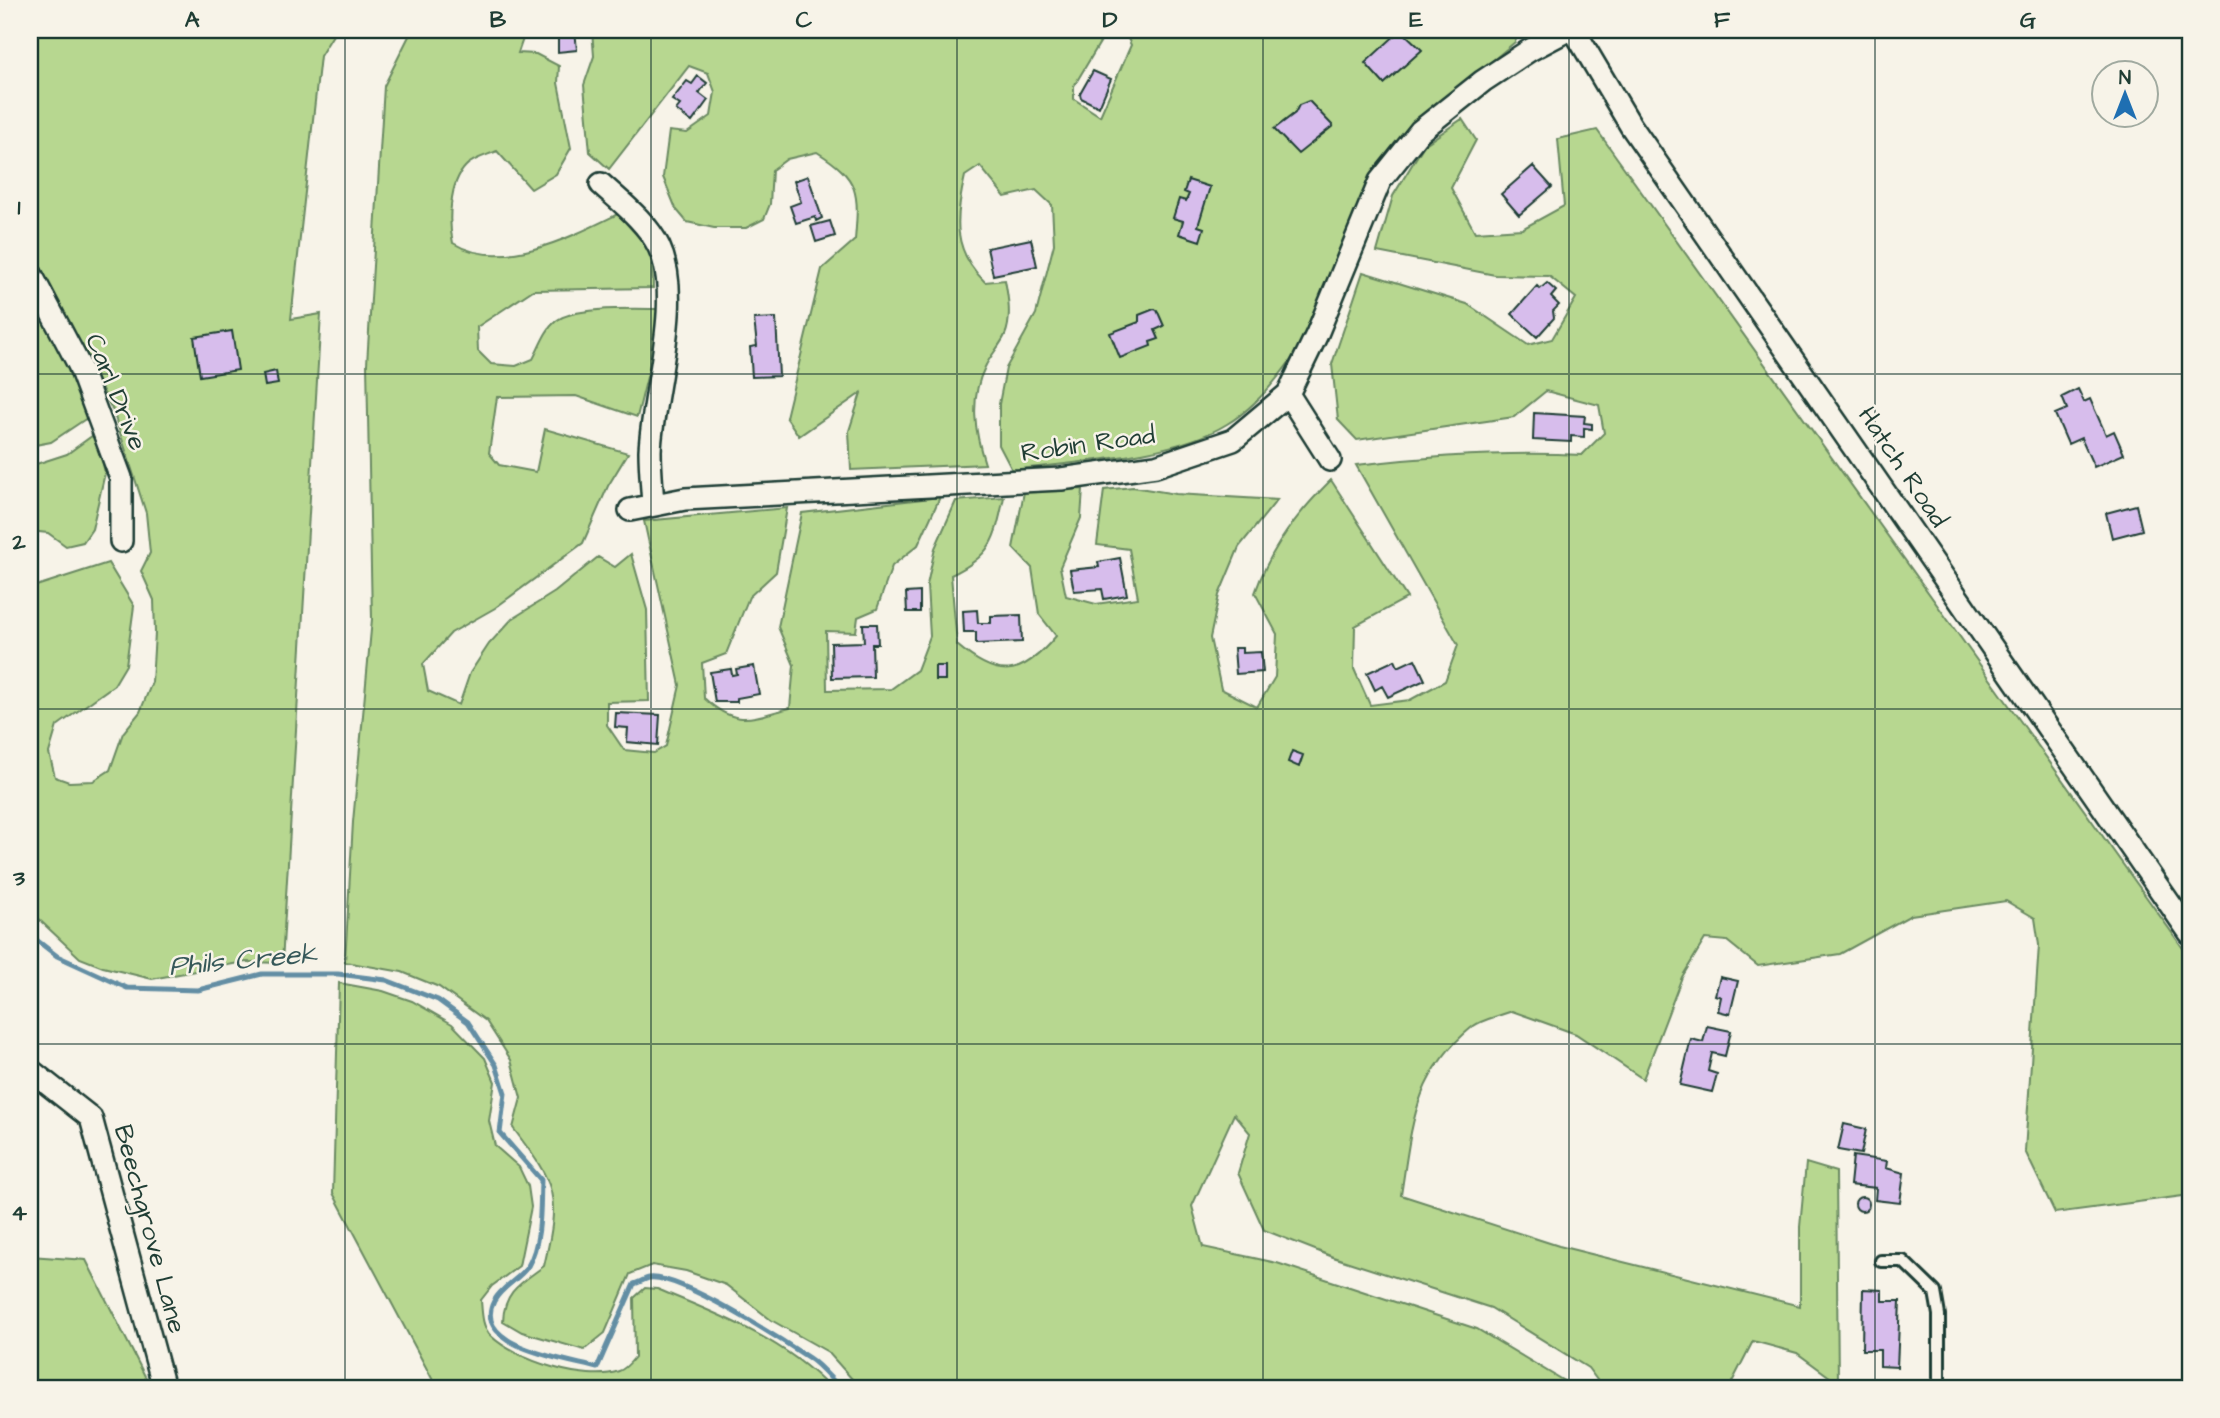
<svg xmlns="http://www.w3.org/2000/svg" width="2220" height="1418" font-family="'Architects Daughter',sans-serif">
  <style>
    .green { fill: #b7d790; stroke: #6b8a62; stroke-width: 2 }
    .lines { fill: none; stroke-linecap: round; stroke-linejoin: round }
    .stream { stroke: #648ea4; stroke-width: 5 }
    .building { fill: #d7bdec; stroke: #1f3d34; stroke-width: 2 }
    .service-casing { stroke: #1f3d34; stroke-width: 16 }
    .minor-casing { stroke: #1f3d34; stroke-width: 26 }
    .service { stroke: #f7f3e8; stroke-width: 10 }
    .minor { stroke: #f7f3e8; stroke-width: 21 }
    .grid { fill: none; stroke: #1f3d34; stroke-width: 2; stroke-opacity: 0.55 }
    .labels { text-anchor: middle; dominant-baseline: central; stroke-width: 5; stroke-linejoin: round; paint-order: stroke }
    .street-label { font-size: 26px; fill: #1f3d34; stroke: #f7f3e8 }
    .water-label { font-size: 28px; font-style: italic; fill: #365859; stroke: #f7f3e8 }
    .neatline { fill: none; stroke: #1f3d34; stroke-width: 2.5 }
    .grid-label { font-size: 23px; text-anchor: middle; font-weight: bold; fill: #1f3d34 }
  </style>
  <rect width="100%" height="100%" fill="#f7f3e8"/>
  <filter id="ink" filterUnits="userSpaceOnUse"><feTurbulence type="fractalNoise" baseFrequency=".0143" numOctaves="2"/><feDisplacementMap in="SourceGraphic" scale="14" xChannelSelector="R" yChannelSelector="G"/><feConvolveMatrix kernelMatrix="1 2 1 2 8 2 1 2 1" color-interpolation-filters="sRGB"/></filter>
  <g filter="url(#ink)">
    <path class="green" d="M30,30h306l-16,26 -29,263 30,-5 -39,649 -38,-1 -92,17 -49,-12 -23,-9 -50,-47v-323l78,-25 26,43 -8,59 -12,20 -57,41 -8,27 6,24 14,5 24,-1 17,-11 13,-37 17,-21 12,-30 3,-49 -1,-33 -13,-29 9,-18 -4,-40 -33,-102 -83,-164z
      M412,30h114l-8,23 18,1 23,12 -1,17 13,65 -15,26 -25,15 -34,-38c-9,4 -25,8 -31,15 -17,17 -18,56 -13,77 49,30 118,-6 165,-29l34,38 1,36 -120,2 -56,37 1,24 13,13 25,2 17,-7c7,-13 12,-29 23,-38 18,-15 81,-12 104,-12l-4,32 -19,76 -61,-21 -79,1 -8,56 10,12 37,7 9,-43 83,24 -20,33 -25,57 -88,65 -44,25 -28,31 5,27 31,14 11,-32 19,-29 23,-25 43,-27 43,-35 17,10 16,-13 16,56 2,91 -42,1v23l17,25 30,3 12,-7 14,-61 -36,-164 143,-13 -11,64 -27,25 -23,57 -24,9 2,35c32,30 47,20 86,10l4,-43 -16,-38 24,-114 138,-16 -22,48 -26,21 -15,43 -19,8 -2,15 -30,-1 1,59 64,-1 26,-19 13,-34 -3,-51 8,-37 21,-47 48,-4c-9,42 -12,59 -53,78l6,70c41,35 64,33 99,-9l-17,-22 -7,-46 -19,-20 11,-56 59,-3 -2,29 -21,49 6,29 30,8 42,-6 -9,-49 -32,-4 7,-55 29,-3 43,7 101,6 -38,47 -20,48 -9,43 11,51 36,18 18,-30 2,-43 -22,-41c16,-46 42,-79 76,-113l76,118 -52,28 -1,43 16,36 40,-5 35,-19 13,-36 -102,-180c76,-9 150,-14 226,-10l22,-22 -5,-28 -53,-14 -32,26 -157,23 -19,-20 -6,-56 31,-92 104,32 61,41 24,-6 24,-41 -27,-22 -54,-1 -118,-23 16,-56 31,-51 38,-26 14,21 -25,48 24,44 47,-3 42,-23 -6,-67 39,-9 593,828v237l-135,18 -30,-62 14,-206 -4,-27 -29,-17 -95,14 -71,39 -82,12 -31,-25 -22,-2 -23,38 -39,102 -67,-45 -64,-23c-12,5 -30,8 -40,16 -59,49 -60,99 -71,168l158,51 241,60v-79l6,-64 30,9 2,211 -41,-30 -44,-12 -24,47h-126l-15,-20 -97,-60 -158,-51 -69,-27 -26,-57 12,-40 -16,-19 -42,92 11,41 74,16 200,66 90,54 4,5h-711l-32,-36 -57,-32 -45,-35 -40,-14 -34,-6 -22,9 -25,59 -21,17 -62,-18 -19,-11c1,-30 18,-38 41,-55 17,-72 12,-81 -31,-138l8,-30 -10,-38 -25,-39 -47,-34 -37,-15 -57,-10 8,-140 19,-203 -5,-255 17,-278z
      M592,30h503l7,9 -28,47v13l26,17 31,-71 -7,-15h396l-5,12 -96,80 -122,229c-18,27 -42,56 -70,73 -53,33 -152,38 -215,46l-13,-25v-41l7,-36 30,-54 18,-70 -2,-39 -16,-15 -31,7 -25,-31 -15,10c-10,42 -13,74 20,106l20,-2c3,16 7,39 0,55 -5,11 -15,21 -20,32 -16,32 -10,66 0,97l-134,6 -2,-39 12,-38 -62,43 -13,-19 36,-148 33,-29c4,-47 5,-61 -38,-88l-30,7 -15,11 -2,34 -6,15 -18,9h-32l-27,-6 -11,-13 -13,-32 6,-46 18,2 24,-17 4,-24 -7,-19 -19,-7 -80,103 -19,-17 -6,-67 10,-29z
      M30,292l63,122 -42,28 -21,4z
      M96,433l9,40 -13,56 -9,13 -17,4 -18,-13 -18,-2v-65l37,-12z
      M339,983l44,8 29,10 40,23 33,34 10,24 -6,39 6,25 24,21 9,19 3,21 -12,59 -27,20 -11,14c1,13 1,27 10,36 25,24 95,47 128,35 6,-2 12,-9 16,-14l-1,-59 11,-10 12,1c61,25 127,50 173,99h-393l-104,-195z
      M30,1256l56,4 65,128h-121z"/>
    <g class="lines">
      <path class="stream" d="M30,935l27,21 70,32 71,2 64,-16h76l48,6 52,20 30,22 28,43 9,28 -5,40 41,47c-1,28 1,61 -13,86 -8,13 -26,20 -34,35 -24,46 75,59 103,67l37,-84c5,-1 10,-5 15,-6 29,-5 133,62 160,80 11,7 21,20 31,30"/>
    </g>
    <path class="building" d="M558,30h17l2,20 -19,2z
      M1401,30l21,20 -38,34 -19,-21z
      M1093,71l18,8 -12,28 -18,-9 -1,-4z
      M698,76l9,7 -8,10 9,7 -16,22 -16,-12 4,-5 -8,-5 15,-19 5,3z
      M1309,101l24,25 -35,28 -24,-25 21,-16 4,-8z
      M1533,166l19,21 -33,28 -18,-21z
      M808,176l14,42 -6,3 -1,-4 -19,6 -6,-17 11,-4 -7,-21z
      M1188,180l22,7 -12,39 6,2 -4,13 -21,-7 4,-13 -10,-3 6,-19 7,2 3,-7 -5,-2z
      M830,221l5,15 -19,6 -5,-16z
      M1031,239l6,27 -44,9 -6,-27z
      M1547,283l9,8 -5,6 8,8 -6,6 1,7 -17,19 -25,-23 25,-28 3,3z
      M1154,309l3,1 7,16 -9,4 4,9 -9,3 1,4 -31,12 -10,-25 29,-11v-7z
      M776,318l3,58 -27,1 -2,-30 7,-1 -3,-27z
      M232,331l6,39 -38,6 -6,-39z
      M276,371l2,13 -13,2 -2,-12z
      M2078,389l6,13 6,-3 16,36 8,-4 10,23 -30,13 -13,-29 -13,6 -13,-30 12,-5 -5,-12z
      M1534,413l51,3 -1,7 8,1v5l-8,-1v9l-13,-1v6l-38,-2z
      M2136,505l6,25 -30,8 -6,-25z
      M1120,558l7,37 -23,4 -2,-10 -28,2 -4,-21 29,-3 -1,-5z
      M920,592v20h-13l-1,-19z
      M977,610l1,13h13v-7l30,-1 1,27 -46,2v-12h-12l-1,-21z
      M863,624h14l1,20h-6l1,33 -41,1 -1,-35 33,-1z
      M1234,648h8v5l19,-1 2,20 -27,2z
      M1415,659l10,21 -37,17 -6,-11 -7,4 -8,-17 28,-13 3,7z
      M754,666l5,28 -22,4v4h-22l-5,-30 21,-3 1,6 5,-1 -1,-5z
      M935,666h10v14h-10z
      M616,713l44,2 -2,30 -31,-3 1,-14 -13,-1z
      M1292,751l11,4 -4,12 -11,-5z
      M1720,977l18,4 -8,33 -12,-3 3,-14 -6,-2z
      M1707,1026l24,5 -6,25 -13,-3 -4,18 9,3 -5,18 -32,-7 11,-46 12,3z
      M1844,1124l22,5 -5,25 -23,-4z
      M1853,1156l34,5 -1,7 18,5 -4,30 -25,-3 1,-12 -26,-3z
      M1855 1204a7 7 0 1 1 14 0a7 7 0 1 1-14 0Z
      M1863,1289l19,1v11h18l-3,66 -17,-1v-16h-18z"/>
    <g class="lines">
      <defs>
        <path id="service" d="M1881,1261h22l32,31 4,23v73"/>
        <path id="minor" d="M1574,30l57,96 559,807
          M601,184c21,19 46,38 58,63 25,53 -7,147 -9,204 0,18 2,36 3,54
          M30,272l49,93 42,113v63
          M1288,394l42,66
          M630,510l55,-11 376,-20 95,-13 77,-26 55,-46 29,-60 63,-153 40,-50 63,-50 47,-31 38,-20
          M30,1070l61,48 73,270"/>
      </defs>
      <use href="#service" class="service-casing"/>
      <use href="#minor" class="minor-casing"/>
      <use href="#service" class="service"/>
      <use href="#minor" class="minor"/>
    </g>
  </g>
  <path class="grid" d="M345,30v1358M651,30v1358M957,30v1358M1263,30v1358M1569,30v1358M1875,30v1358M30,374h2160M30,709h2160M30,1044h2160"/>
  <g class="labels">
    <g class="street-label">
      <text transform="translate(116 392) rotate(68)">Carl Drive</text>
      <text transform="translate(1088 444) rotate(-8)">Robin Road</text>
      <text transform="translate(1903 467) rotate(56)">Hatch Road</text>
      <text transform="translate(150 1229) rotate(75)">Beechgrove Lane</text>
    </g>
    <g class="water-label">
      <text transform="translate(243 960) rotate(-5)">Phils Creek</text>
    </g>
  </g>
  <rect width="2220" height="1418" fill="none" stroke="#f7f3e8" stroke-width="77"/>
  <g transform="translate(2125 94)"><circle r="33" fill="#f7f3e8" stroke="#a1aaa0" stroke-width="2"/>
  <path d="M0-5L12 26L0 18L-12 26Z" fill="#1f6fb2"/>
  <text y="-10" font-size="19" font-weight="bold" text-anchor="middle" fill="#1f3d34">N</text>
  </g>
  <rect x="38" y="38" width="2144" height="1342" class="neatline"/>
  <g class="grid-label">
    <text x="192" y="27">A</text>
    <text x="498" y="27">B</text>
    <text x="804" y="27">C</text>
    <text x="1110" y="27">D</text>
    <text x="1416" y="27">E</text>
    <text x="1722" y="27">F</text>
    <text x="2028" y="27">G</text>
    <text x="19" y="214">1</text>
    <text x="19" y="549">2</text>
    <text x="19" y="885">3</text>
    <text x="19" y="1220">4</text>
  </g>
</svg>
